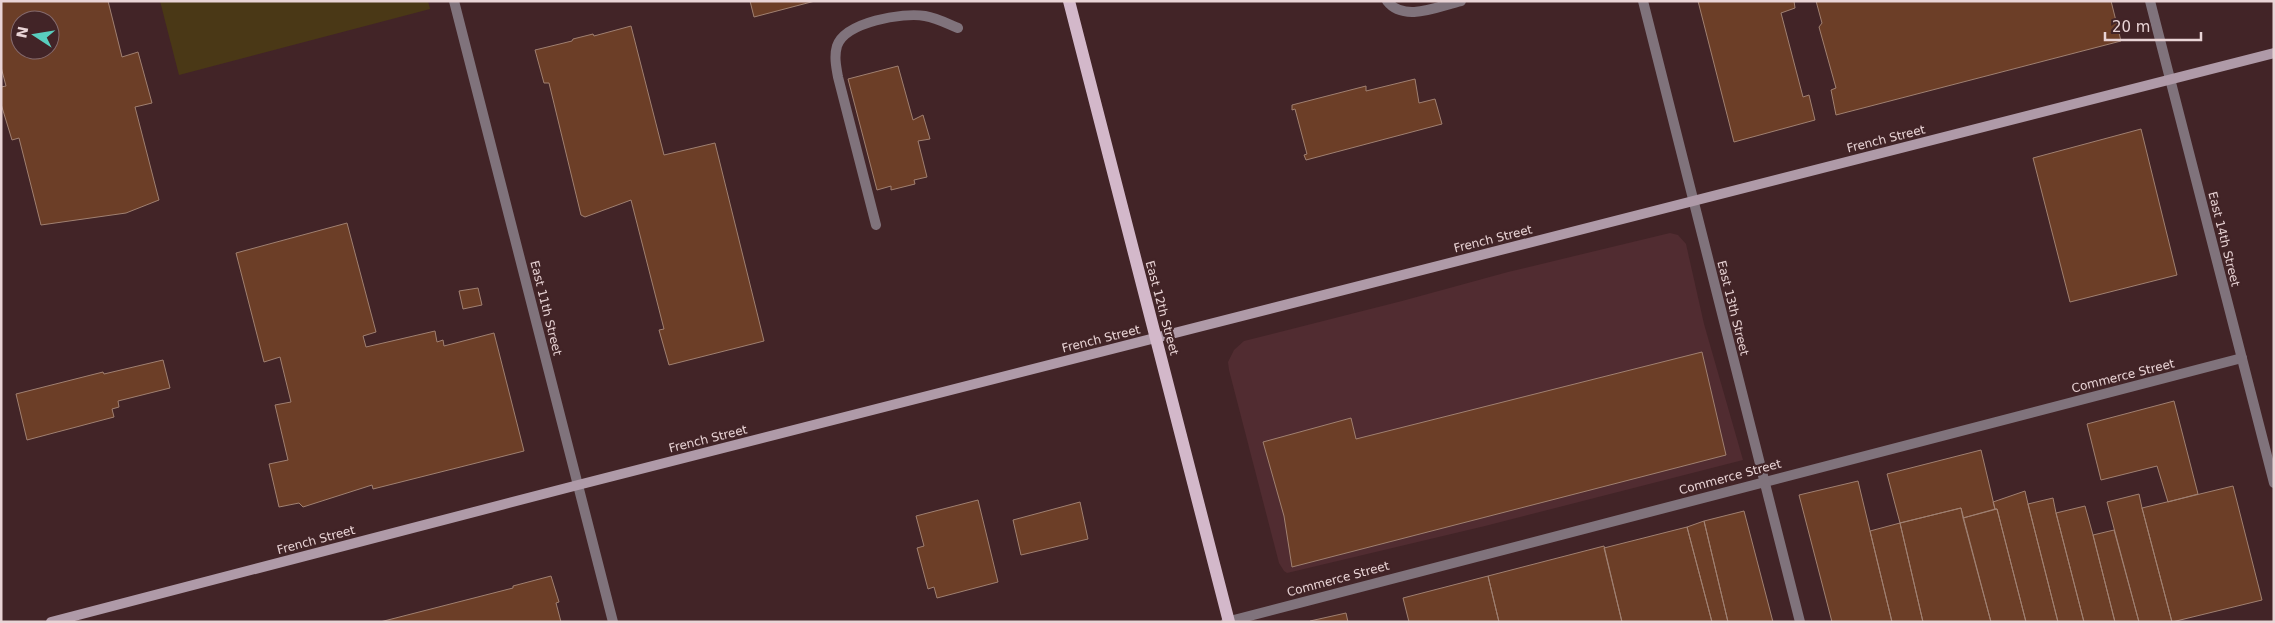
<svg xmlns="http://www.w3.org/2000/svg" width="2275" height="623" font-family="'DejaVu Sans',sans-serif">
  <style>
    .built { fill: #512c31 }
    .green { fill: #4a3816 }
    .building { fill: #6c3e27; stroke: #a08071; fill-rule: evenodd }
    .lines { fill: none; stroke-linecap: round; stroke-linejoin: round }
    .service { stroke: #80737c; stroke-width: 10 }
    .minor { stroke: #80737c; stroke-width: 10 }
    .secondary { stroke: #af9aa8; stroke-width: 10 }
    .primary { stroke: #d3b8ca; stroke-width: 12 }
    .labels { text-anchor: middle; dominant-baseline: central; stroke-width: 4.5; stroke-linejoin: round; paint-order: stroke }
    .street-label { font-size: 12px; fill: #e9d4d6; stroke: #422427 }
  </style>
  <rect width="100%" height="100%" fill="#422427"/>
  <path class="built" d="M1670,233l8,2 8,9 18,80 39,136 -258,66 -198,47 -3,-2 -5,-8 -50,-193 -1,-8 6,-12 10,-9 158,-40 106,-29z"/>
  <path class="green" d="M160,1h268l2,8 -251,66z"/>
  <path class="building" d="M1,1h107l14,56 16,-5 14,51 -17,4 24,93 -33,13 -85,12 -22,-87 -7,2 -11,-36v-17l5,-1 -5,-19zM20,20h30v30h-30z
    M750,1h65l-61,16z
    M1698,1h96l1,7 -14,5 22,84 6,-2 6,25 -81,22z
    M1816,1h295l10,40 -285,74 -5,-25 5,-2 -17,-61 3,-4z
    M631,26l33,129 51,-12 49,198 -95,24 -10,-35 5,-1 -33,-129 -46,17 -4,-2 -32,-132h-5l-9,-33 37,-9 1,-2 20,-5 1,2z
    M898,66l15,54 10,-5 7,24 -12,2 9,36 -13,3 1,4 -24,6v-4l-14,4 -29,-111z
    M1415,79l4,24 16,-4 7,25 -136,36 -2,-5 3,-1 -12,-45 -3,1v-5l74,-19v5z
    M2141,129l36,146 -107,27 -37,-144z
    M347,223l29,109 -13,4 3,11 69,-16 2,11 6,-2 1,6 50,-13 30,118 -151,38 -1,-4 -69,22 -4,-4 -20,4 -10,-43 19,-4 -13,-55 16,-3 -11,-45 -16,5 -28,-109z
    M478,288l4,17 -19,4 -4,-18z
    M1702,352l24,103 -434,112 -8,-51 -21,-74 88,-24 5,21z
    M163,360l7,28 -52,13 1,6 -7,2 2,8 -87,23 -11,-46 87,-22 1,2z
    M2174,401l24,93 -30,8 -11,-36 -56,14 -14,-56z
    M1981,450l14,59 -32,9 -2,-10 -61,15 -13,-49z
    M1858,481l12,50 22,91h-60l-33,-127z
    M2233,486l29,114 -90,22 -30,-114z
    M2025,491l3,13 30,118h-32l-29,-113h-2l-2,-7z
    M2139,494l3,14 30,114h-33l-32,-120z
    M2053,498l3,15 28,109h-26l-30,-118z
    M978,500l20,82 -61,16 -3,-11 -6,2 -11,-41 7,-2 -8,-30z
    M1080,502l8,37 -67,16 -8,-35z
    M2085,506l8,29 22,87h-31l-28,-109z
    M1961,508l30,114h-68l-23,-99z
    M1997,509l29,113h-35l-28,-104z
    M1744,511l29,111h-45l-24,-101z
    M1704,521l24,101h-16l-25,-95z
    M1900,523l23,99h-31l-22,-91z
    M1687,527l25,95h-90l-18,-74z
    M2114,530l25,92h-24l-22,-87z
    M1604,546l18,76h-123l-11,-46z
    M551,576l8,26 -3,1 5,19h-181l133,-34v-2z
    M1488,576l11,46h-90l-6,-24z
    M1346,613l2,9h-38v-1z"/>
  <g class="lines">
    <path class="service" d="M1387,1c17,22 52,5 74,0
      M876,225l-38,-148c-2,-11 -4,-21 -1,-31 8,-24 66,-34 88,-30 12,2 23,8 33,12
      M1226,622l1016,-264"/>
    <path class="minor" d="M454,1l159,621
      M1643,1l157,621
      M2150,1l124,482"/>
    <path class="secondary" d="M51,622l527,-137 1696,-432"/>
    <path class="primary" d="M1069,1l160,621"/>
  </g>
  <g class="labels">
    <g class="street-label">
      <text transform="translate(1886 139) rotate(-14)">French Street</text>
      <text transform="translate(1493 239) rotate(-14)">French Street</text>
      <text transform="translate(2224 239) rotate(76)">East 14th Street</text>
      <text transform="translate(546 308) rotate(76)">East 11th Street</text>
      <text transform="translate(1162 308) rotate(75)">East 12th Street</text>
      <text transform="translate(1733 308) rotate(76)">East 13th Street</text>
      <text transform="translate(1101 339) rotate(-14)">French Street</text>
      <text transform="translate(2123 376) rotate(-14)">Commerce Street</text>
      <text transform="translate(708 439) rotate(-14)">French Street</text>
      <text transform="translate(1730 477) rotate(-15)">Commerce Street</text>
      <text transform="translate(316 540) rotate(-15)">French Street</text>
      <text transform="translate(1338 579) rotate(-15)">Commerce Street</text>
    </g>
  </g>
  <rect width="2275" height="623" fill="none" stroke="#e9d4d6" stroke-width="5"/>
  <g transform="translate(35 35) rotate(282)"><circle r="24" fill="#422427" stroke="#856a6d"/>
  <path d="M0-4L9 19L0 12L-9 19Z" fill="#59cebe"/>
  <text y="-8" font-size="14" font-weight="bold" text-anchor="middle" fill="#e9d4d6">N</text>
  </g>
  <path d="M2105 32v8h96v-8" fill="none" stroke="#e9d4d6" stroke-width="2.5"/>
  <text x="2112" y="32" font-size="15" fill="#e9d4d6" stroke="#422427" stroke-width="4" paint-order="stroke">20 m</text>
</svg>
